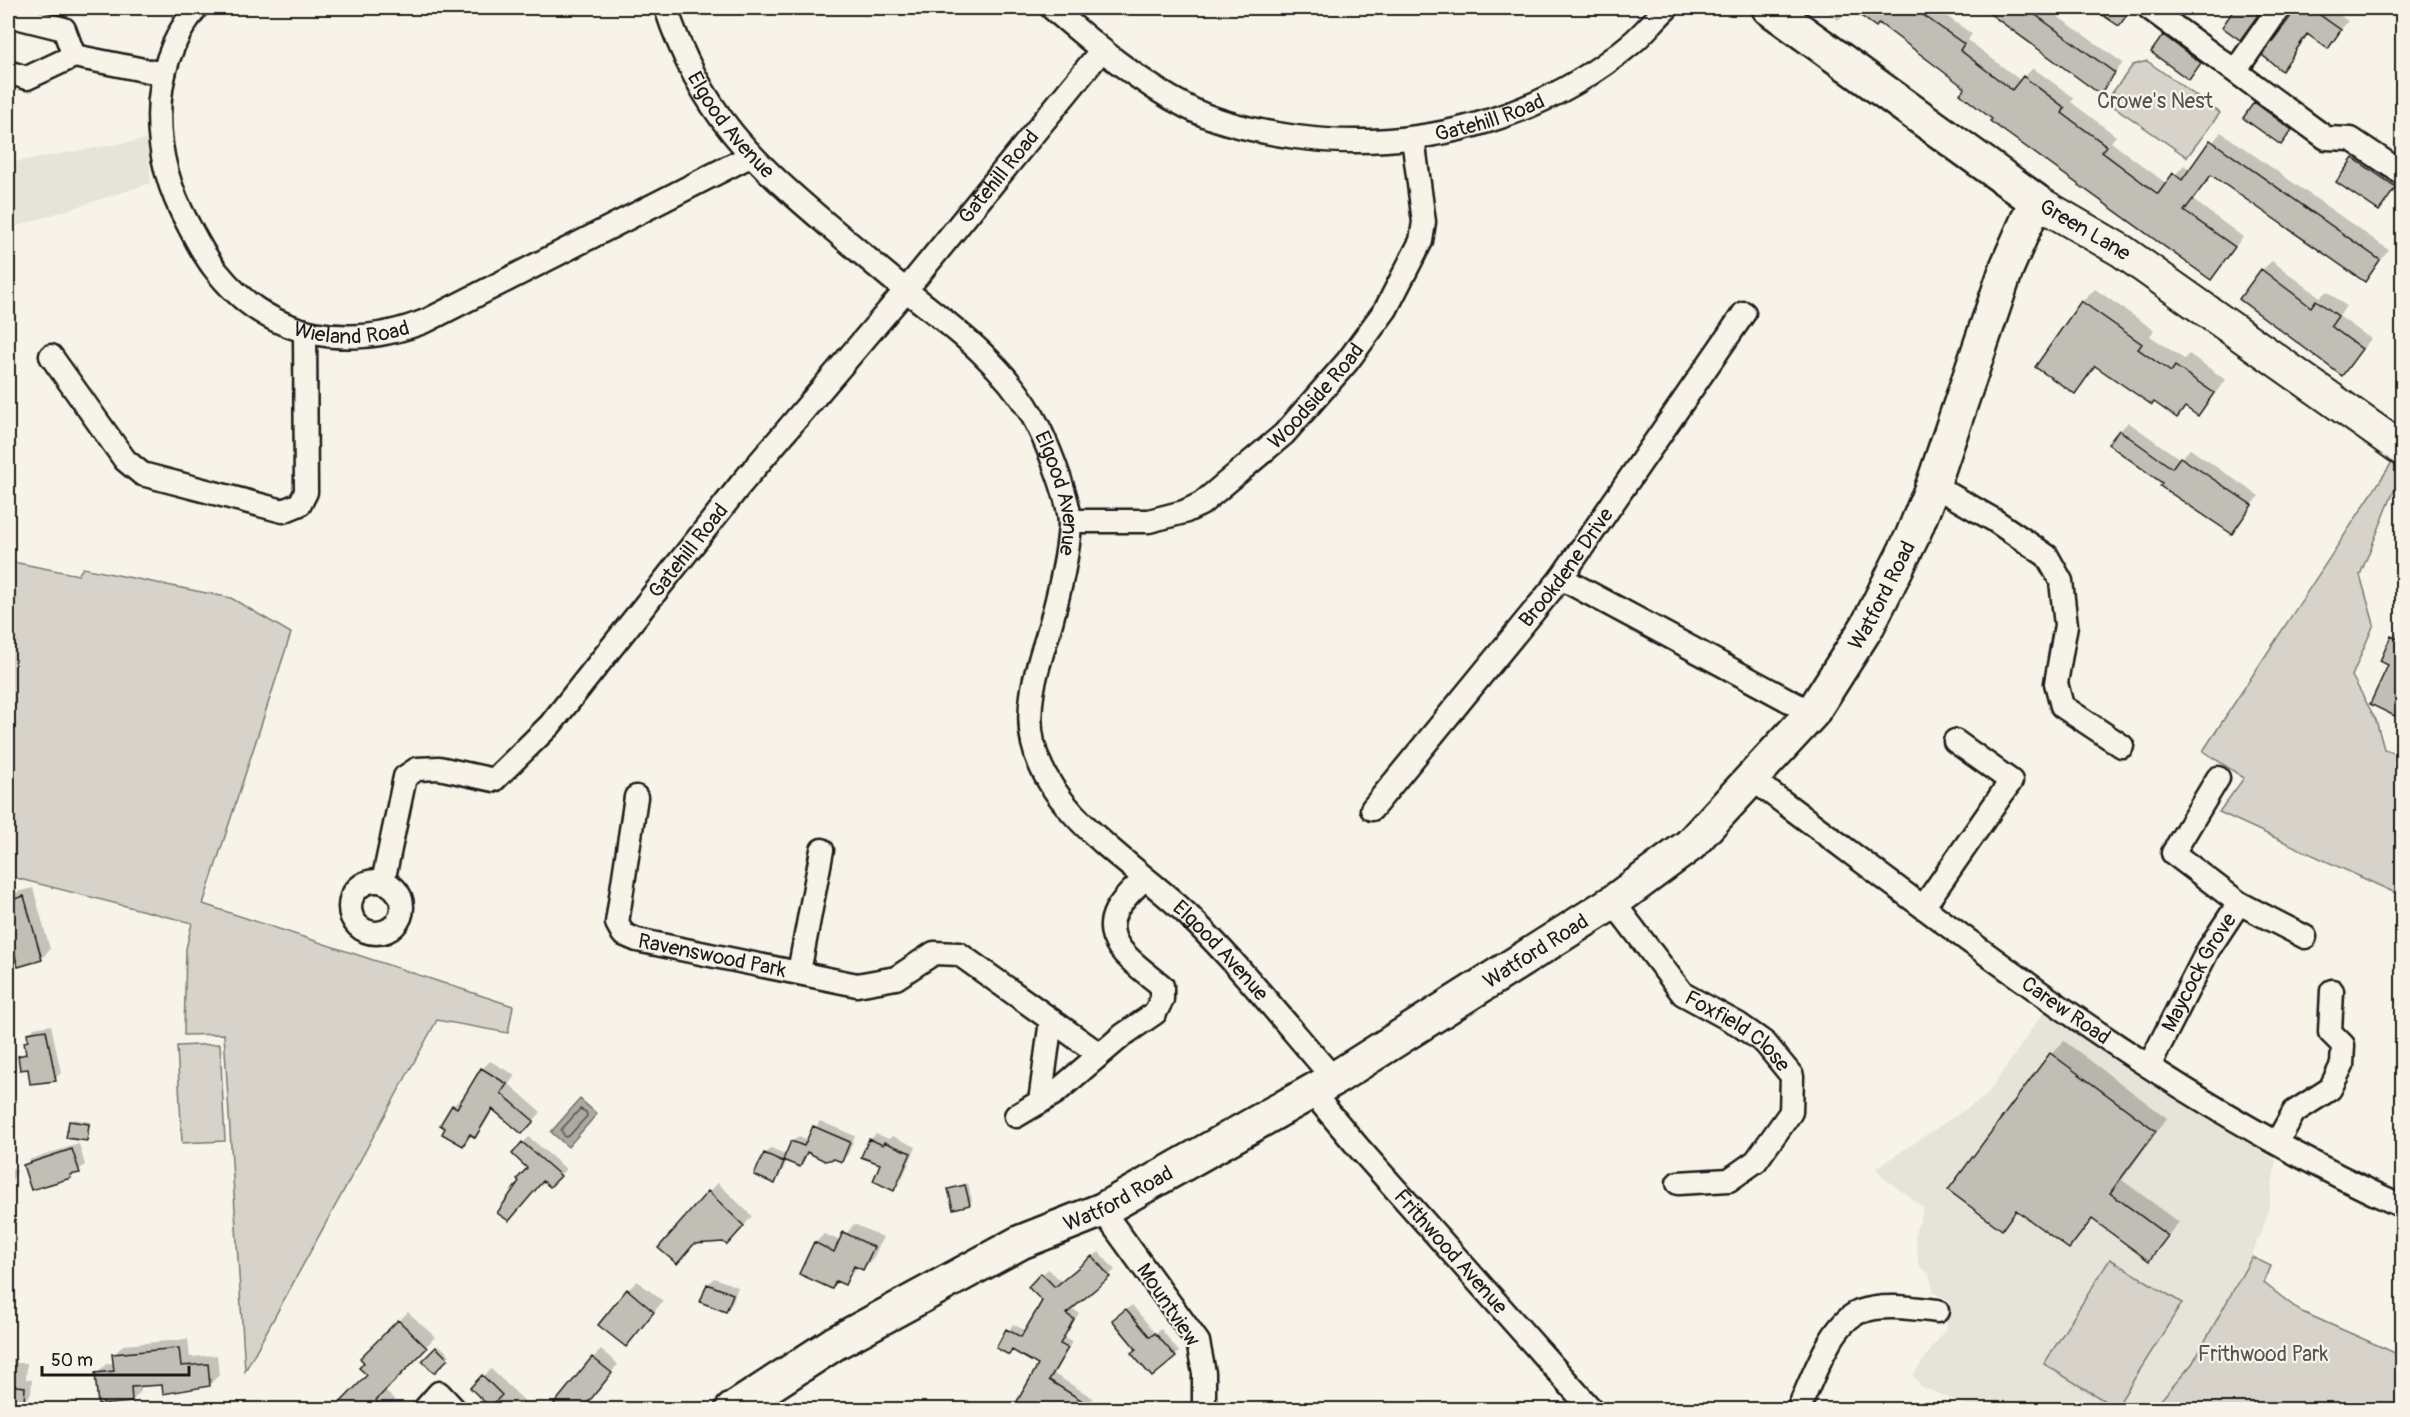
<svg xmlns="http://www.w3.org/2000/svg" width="2410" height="1417" font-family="Pangolin,sans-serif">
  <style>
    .built { fill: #e6e3d9 }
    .green { fill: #d7d3cb; stroke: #7a7874; stroke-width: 1.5 }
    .water { fill: #aca9a2; stroke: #72716c; stroke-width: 1.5 }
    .shadow { fill: #0003 }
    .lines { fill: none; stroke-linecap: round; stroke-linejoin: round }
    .shore { stroke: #565452; stroke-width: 1.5 }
    .building { fill: #c0beb5; stroke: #1c1c1c; stroke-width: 1.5 }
    .street-casing { stroke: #1c1c1c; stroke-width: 27 }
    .secondary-casing { stroke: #1c1c1c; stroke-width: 36 }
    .primary-casing { stroke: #1c1c1c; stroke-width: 38 }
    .street { stroke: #f7f3e8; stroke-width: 22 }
    .secondary { stroke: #f7f3e8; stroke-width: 32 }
    .primary { stroke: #f7f3e8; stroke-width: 33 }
    .labels { text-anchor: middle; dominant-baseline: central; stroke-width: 4.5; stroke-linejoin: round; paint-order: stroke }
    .park-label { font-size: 21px; fill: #545351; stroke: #f7f3e8 }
    .street-label { font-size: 21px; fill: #1c1c1c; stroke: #f7f3e8 }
  </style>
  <rect width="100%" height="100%" fill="#f7f3e8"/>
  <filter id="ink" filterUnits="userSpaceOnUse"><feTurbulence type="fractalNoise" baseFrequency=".0167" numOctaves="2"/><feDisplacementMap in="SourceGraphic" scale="12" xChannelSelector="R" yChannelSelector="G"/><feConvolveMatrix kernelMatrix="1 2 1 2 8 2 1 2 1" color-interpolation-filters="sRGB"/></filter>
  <g filter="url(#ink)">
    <path class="built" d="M147,139l4,44 -143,46v-66z
      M2045,1010l231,151 -9,55 -25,65 -50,83 -39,46 -176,-1 -55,-22 -9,-12 33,-46 3,-29 -15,-7 -5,-19 -10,-8 -4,-33 9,-25 -40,-30 -8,-10 110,-72z"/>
    <path class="green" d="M2147,61l73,52 -33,44 -81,-56 27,-36z
      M2393,461l9,3v7l-42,104 14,49 -22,52 24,44 8,29 18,6v141l-183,-84 25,-34 -41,-27z
      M8,561l70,14 5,-7 148,30 60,35 -88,271 310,102 -5,27 -71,-13 -192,351 -21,-337 -40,1 2,-86 6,-26 -184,-47z
      M220,1044l5,97 -43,2 -5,-97z
      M2252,1257l19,9 -7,17 36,28 102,45v53h-249l39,-45z
      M2110,1259l72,44 -66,105 -72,-44z"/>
    <path class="water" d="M580,1099l17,15 -29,33 -17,-15z"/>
    <path class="shadow" d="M1822,8h28l-12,12z
      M1853,8h82l37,26 -4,6 53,41 12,-13 41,30 -3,4 45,34 -5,6 56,42 17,-19 7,5 30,-38 168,118 -24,30 -152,-106 -20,26 50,37 -32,41 -217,-160 -27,-31 -88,-65 -3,3z
      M1983,8h63l77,55 -24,29z
      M2094,8h39l-14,16z
      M2237,8h27l-24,30 -16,-11z
      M2293,8h36l19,13 -21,26 -18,-13 -27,35z
      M2170,30l36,26 -17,22 -25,-42z
      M2261,97l36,26 -16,20 -36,-25z
      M2361,152l40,28 -22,29 -40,-27z
      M2402,242v11l-5,-4z
      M2272,261l48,36 7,-6 19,15 -7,10 32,23 -29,35 -80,-104z
      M2095,289l59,41 -4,6 34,23 5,-5 37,26 -28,34 -11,-8 -10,10 -80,-51 -22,27 7,-90z
      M2128,422l52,37 10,-10 69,47 -19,28 -9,9 -111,-102z
      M2402,628v90l-12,-54 2,-27z
      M33,888l17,61 -9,10 -22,6 -11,-42v-29z
      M51,1025l10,48 -6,6 -30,-36 9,-15z
      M2064,1041l103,77 -45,62 57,42 -31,37 -54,-40 -25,28 -51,-37 -16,18 49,-174z
      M490,1061l25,14 -6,9 32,28 -10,12 -37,-16 -11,19 -21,17 -20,-20 11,-18 9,-9 3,2 17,-30z
      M73,1119l18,3 -4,17 -17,-17z
      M820,1121l35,15 -7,18 -6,6 -33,-8 -9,14 -13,-6 -7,16 -6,6 -9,-28 6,-6 16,7 5,-13 7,-6 9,4z
      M876,1134l13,5 3,-3 24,11 -16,36 -6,6 -24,-49z
      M529,1137l37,32 -16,16 -7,-5h-22l8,-12 -6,-25z
      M79,1144l6,21 -15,12 -45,-12 6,-6z
      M8,1165l9,6 -9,17z
      M718,1183l34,33 -15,18 -28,-42z
      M968,1183l4,18 -3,3 -19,-15z
      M854,1224l29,13 -10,22 -10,10 -5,-3 -13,17 -6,-3 -7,7 -17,-44 9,-9 17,7z
      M1099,1252l16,18 -44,38 8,5 -15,25 8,4 -18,32 39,24 -7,12 -36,-6 -10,-40 -27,-15 -15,-2 15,-23 13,7 18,-31 -14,-13 18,-18 14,13z
      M714,1278l24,9 -6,17 -6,6 -18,-26z
      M637,1281l26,20 -37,44 2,-55z
      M1132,1305l24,29 5,-5 18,23 -4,4 -37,-7 -19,-33z
      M408,1312l27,25 -51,53 11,10 -9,10h-38l21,-35 -3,-12 -4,-5z
      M188,1339l2,18 27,-2 2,20 -10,10h-68v6l-9,10 -35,-27 9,-10 8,-1v-8l9,-10z
      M440,1346l10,9 -16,16 -9,-10z
      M601,1350l17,14 -36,46 11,-52z
      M8,1358l9,1v4h10l-1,16 6,1 -1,14 -7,8 -16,-1z
      M491,1369l43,41h-39l-23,-22z"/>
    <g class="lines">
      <path class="shore" d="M580,1109l6,3 1,4 -18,20 -4,1 -4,-7z"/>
    </g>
    <path class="building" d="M1850,8h63l51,36 -4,6 52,40 11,-14 42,32 -3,5 45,33 -5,6 56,42 15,-21 9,7 28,-40 170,120 -15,22 -154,-107 -27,36 51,36 -24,33 -221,-159 2,-2 -32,-25 5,-6 -86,-65 -3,4z
      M1982,8h44l89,65 -15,21z
      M2092,8h40l-13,18z
      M2235,8h13l10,7 -18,25 -18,-13z
      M2297,8h13l31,22 -13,19 -21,-15 -25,37 -20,-16z
      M2163,35l38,28 -12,17 -38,-28z
      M2254,102l38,28 -11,15 -38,-27z
      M2353,158l43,29 -17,24 -43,-29z
      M2261,269l50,38 5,-7 22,16 -7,10 31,23 -20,27 -103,-77z
      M2081,301l61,43 -4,5 33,23 4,-6 39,27 -16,23 -13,-9 -8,11 -23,-16 -2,3 -57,-39 -20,28 -40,-27z
      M2119,430l53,38 8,-11 72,48 -20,29 -72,-48 2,-3 -54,-39z
      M2403,634v86l-33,-16 18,-39 -8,-4 11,-25 9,4z
      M24,896l18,64 -24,7 -10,-38v-28z
      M46,1030l10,51 -26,3 -2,-15 -8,1 -2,-14 8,-2 -2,-12 4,-1 -1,-8z
      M2050,1053l106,78 -46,62 58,43 -19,25 -57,-42 -23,30 -53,-39 -14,20 -54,-40z
      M481,1068l26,16 -6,9 33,28 -12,13 -30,-25 -17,29 -5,-4 -7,12 -21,-12 3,-6 -5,-3 12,-20 5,3z
      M69,1121l20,3 -2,17 -21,-3z
      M813,1126l37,16 -8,20 -8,-3 -9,2 -18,-9 -7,15 -17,-7 8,-19 13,5z
      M869,1139l14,6 1,-3 27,11 -17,38 -21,-10 7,-17 -19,-7z
      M522,1142l39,34 -11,11 -7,-6 -34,40 -12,-8 22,-32 -2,-2 10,-11 -15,-14z
      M72,1149l8,24 -10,2 1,3 -40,12 -8,-25z
      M764,1153l20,9 -9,22 -21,-9z
      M965,1185l5,20 -17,4 -5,-20z
      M708,1191l36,35 -17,19 -4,-3 -29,2 -17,20 -19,-16z
      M843,1232l31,15 -11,23 -9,-4 -9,19 -9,-4 -4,8 -33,-15 15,-32 20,10z
      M1092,1256l18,21 -44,37 8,5 -14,25 8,4 -19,32 48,30h-85l26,-45 -26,-15 -3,5 -13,-7 10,-19 15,8 21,-36 -14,-14 13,-14 14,14z
      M707,1284l26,10 -7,18 -26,-10z
      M627,1289l27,23 -28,35 -28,-22z
      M1126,1309l24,28 5,-4 21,24 -24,20 -21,-24 5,-4 -24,-29z
      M398,1320l29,28 -51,52 9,10h-52l34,-35 -8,-7 5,-5 -4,-5z
      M436,1347l12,12 -14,14 -12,-12z
      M179,1348l2,18 27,-2 2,22 -47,8 -1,-9 -31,2 1,15 -34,3 -3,-32 19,-2 -2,-17z
      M592,1357l20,16 -30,37h-33z
      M482,1375l20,20 -12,12 -20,-19z
      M8,1385l17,2 -1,16 -16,-1z"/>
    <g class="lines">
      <defs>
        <g id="street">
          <path id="s1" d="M196,8c-51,65 -45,150 -7,218 9,17 17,33 29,47 54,67 134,78 210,47l322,-164"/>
          <path id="s2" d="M666,8c35,106 86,153 169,223 24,20 48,41 73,61 46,36 95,72 124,123 13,22 38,84 38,109 -2,36 -13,78 -23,113 -11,34 -22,70 -14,106 16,73 106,124 157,174 51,50 97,108 144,162"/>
          <path id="s3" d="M1052,8c42,36 85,73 135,99 32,17 73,25 109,30 119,16 243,-16 336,-94 12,-10 23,-24 35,-35"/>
          <path d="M2149,8l177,130 25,1 51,34"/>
          <path d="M8,15l56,14 10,27"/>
          <path d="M2236,70l43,-62"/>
          <path d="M8,72l19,6 47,-22 90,18"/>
          <path d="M51,356l74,104 17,14 141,37 17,-7 6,-12 -1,-161"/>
          <path d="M1933,485l61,35 53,36 14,25 5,44 -10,58 6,23 60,40"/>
          <path id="s4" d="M1070,521h79l35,-9 17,-8 83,-70 63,-72 39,-53 35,-68 3,-19 -11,-84"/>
          <path d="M1561,578l251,135"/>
          <path id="s5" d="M1752,779c208,154 412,321 650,427"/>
          <path id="s6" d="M636,797l-19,126 6,11 14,6 220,45 39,-7 38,-25 25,1 140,100"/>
          <path id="s7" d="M1372,809l189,-231 183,-265"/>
          <circle cx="376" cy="907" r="26"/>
          <path id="s8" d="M383,882l22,-105 12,-8 22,-1 55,12 56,-55 191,-241 165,-194 195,-239"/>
          <path id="s9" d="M1613,902l70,92 55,30 27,19 27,33 -1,36 -35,49 -27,19 -51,3"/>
          <path d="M2239,903l66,34"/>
          <path d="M1924,906l87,-125 -56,-40"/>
          <path d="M799,972l23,-122"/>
          <path id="s10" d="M2149,1066l59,-116 31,-47 -66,-50 45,-75"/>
          <path id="s11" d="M1311,1091l47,56 234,263"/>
          <path d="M1040,1102l11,-82"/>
          <path d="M1016,1116l39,-23 68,-58 32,-22 7,-14v-13c-22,-19 -63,-42 -46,-75 6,-12 19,-23 28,-32"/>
          <path d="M2277,1142l17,-30 36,-23 12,-24 1,-20 -13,-13 2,-41"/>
          <path d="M1102,1210l96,132 6,31v37"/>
          <path d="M424,1410l15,-17 16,17"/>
          <path d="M1798,1410c13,-27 32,-86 61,-98 24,-9 54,-4 78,-1"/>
        </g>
        <g id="secondary">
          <path id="s12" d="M2036,201l86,50 280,198"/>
        </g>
        <g id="primary">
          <path id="s13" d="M732,1410l103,-67 186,-101 81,-32 232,-131 279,-177 77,-57 122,-132 56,-88 44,-88 21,-52 74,-218 29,-66 -267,-193"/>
        </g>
      </defs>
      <use href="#street" class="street-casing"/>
      <use href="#secondary" class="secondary-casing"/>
      <use href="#primary" class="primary-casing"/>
      <use href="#street" class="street"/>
      <use href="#secondary" class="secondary"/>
      <use href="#primary" class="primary"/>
    </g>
  </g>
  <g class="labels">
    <g class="park-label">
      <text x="2155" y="101">Crowe's Nest</text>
      <text x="2263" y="1354">Frithwood Park</text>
    </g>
    <g class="street-label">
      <text stroke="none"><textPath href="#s3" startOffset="478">Gatehill Road</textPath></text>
      <text stroke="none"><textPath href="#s2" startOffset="135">Elgood Avenue</textPath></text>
      <text stroke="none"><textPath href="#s8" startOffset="987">Gatehill Road</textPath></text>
      <text stroke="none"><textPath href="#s12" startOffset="57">Green Lane</textPath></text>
      <text stroke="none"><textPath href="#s1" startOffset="440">Wieland Road</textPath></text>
      <text stroke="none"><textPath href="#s4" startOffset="292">Woodside Road</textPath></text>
      <text stroke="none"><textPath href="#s2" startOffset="639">Elgood Avenue</textPath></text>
      <text stroke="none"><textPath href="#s8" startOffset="501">Gatehill Road</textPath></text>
      <text stroke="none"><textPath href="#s7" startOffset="310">Brookdene Drive</textPath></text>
      <text stroke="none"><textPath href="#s13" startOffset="1431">Watford Road</textPath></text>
      <text stroke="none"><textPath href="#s13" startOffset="927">Watford Road</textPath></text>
      <text stroke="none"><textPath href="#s2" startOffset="1179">Elgood Avenue</textPath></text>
      <text stroke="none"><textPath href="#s6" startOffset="232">Ravenswood Park</textPath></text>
      <text stroke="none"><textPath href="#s10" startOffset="106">Maycock Grove</textPath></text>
      <text stroke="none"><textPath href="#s5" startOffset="390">Carew Road</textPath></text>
      <text stroke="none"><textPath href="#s9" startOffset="182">Foxfield Close</textPath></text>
      <text stroke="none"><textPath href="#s13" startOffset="441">Watford Road</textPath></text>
      <text stroke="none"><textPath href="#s11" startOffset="213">Frithwood Avenue</textPath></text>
      <text transform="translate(1168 1305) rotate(56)">Mountview</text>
    </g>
  </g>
  <rect width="2410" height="1417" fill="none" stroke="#f7f3e8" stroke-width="30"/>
  <rect x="15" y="15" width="2380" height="1387" fill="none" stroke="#1c1c1c" stroke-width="2" filter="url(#ink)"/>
  <path d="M42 1366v9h147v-9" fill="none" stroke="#1c1c1c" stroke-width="3"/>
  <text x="51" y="1366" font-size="18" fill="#1c1c1c" stroke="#f7f3e8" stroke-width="4.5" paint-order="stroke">50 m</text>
</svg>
